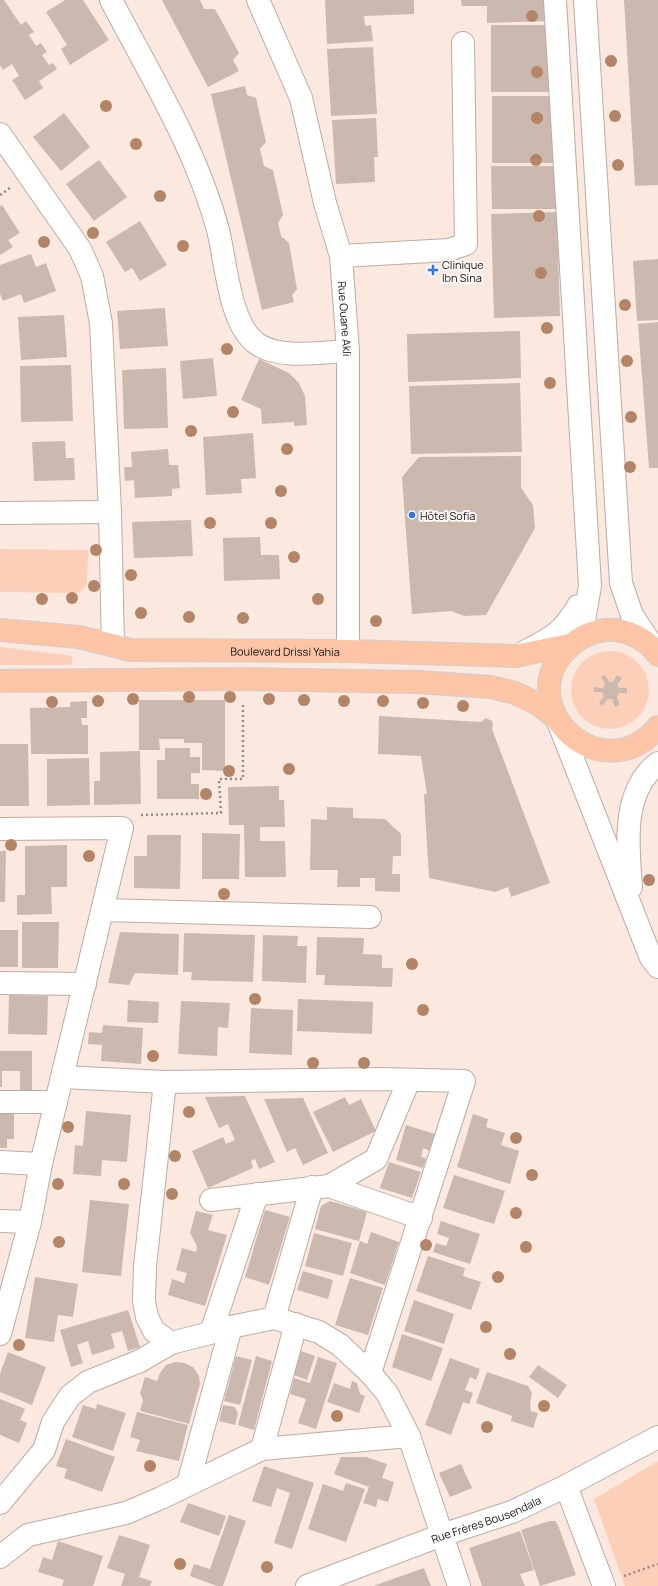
<svg xmlns="http://www.w3.org/2000/svg" width="658" height="1586" font-family="Manrope,sans-serif">
  <style>
    .green { fill: #fccfb8 }
    .building { fill: #cbb9b0 }
    .lines { fill: none; stroke-linecap: round; stroke-linejoin: round }
    .minor-casing { stroke: #bdaca3; stroke-width: 24 }
    .major-casing { stroke: #d1cfcf; stroke-width: 24 }
    .path { stroke: #978a83; stroke-width: 2.5; stroke-dasharray: 2 3; stroke-linecap: butt }
    .minor { stroke: #fff; stroke-width: 22 }
    .major { stroke: #fdc4a6; stroke-width: 22 }
    .tree { fill: #b38465 }
    .poi-dot { fill: #2d79e5; stroke: #fdf9f7; stroke-width: 1.5 }
    .labels { text-anchor: middle; dominant-baseline: central; stroke-width: 4; stroke-linejoin: round; paint-order: stroke }
    .poi-label { font-size: 11px; fill: #17110e; stroke: #fdf9f7; text-anchor: start }
    .street-label { font-size: 11px; fill: #17110e; stroke: #fdf9f7 }
  </style>
  <rect width="100%" height="100%" fill="#fbe8df"/>
  <path class="green" d="M0,549l88,1 -1,35 -8,8 -79,-1z
    M0,647l72,9v9h-72z
    M571 690a39 39 0 1 1 78 0a39 39 0 1 1-78 0Z
    M658,1461v125h-33l-31,-87z"/>
  <path class="building" d="M0,0h4l17,25 5,-4 8,11 -5,3 7,11 5,-3 6,9 -5,3 7,10 4,-2 4,6 -18,12 4,7 -18,12 -13,-20 7,-4 -7,-12 -9,6 -3,-5z
    M65,0h18l26,40 -39,25 -9,-16 6,-4 -21,-33z
    M162,0h38l4,9h11l24,44 -6,7 6,11 -31,16z
    M325,0h89v14l-50,2 1,10 6,-1 2,16 -46,3z
    M461,0h92l1,21 -67,2v-17h-25z
    M624,0h34v185l-23,1z
    M491,25h62l1,67h-63z
    M373,47l4,67 -46,2 -4,-67z
    M245,86l2,9 9,3 10,44 -6,7 4,17 9,4 10,45 -5,8 3,13 8,7 8,46 -5,6 2,7 -32,8 -51,-216z
    M492,96h64v67h-64z
    M64,113l26,34 -29,24 -28,-34z
    M376,118l2,39h-4l1,25 -39,2 -4,-64z
    M99,160l28,37 -33,24 -28,-37z
    M491,166h66v43h-65z
    M2,205l18,28 -12,7 5,7 -13,8v-49z
    M557,212l3,104 -66,2 -3,-104z
    M140,221l27,44 -27,16 -8,-13 -7,4 -19,-30z
    M31,254l5,13 10,-4 10,28 -32,12 -3,-9 -18,7 -3,-7v-29z
    M658,259v61l-21,1 -4,-60z
    M165,308l3,38 -48,3 -3,-38z
    M64,315l3,42 -46,3 -3,-43z
    M658,322v146h-9l-11,-144z
    M520,331l1,47 -113,4 -1,-48z
    M213,358l4,38 -34,3 -3,-38z
    M259,359l30,14 10,10 6,13 2,29 -13,1v-4l-32,2 -1,-15 -20,-9z
    M71,365l2,56 -52,1 -1,-56z
    M166,368l2,60 -44,1 -2,-59z
    M520,383l2,69 -111,2 -2,-68z
    M253,433l3,45 -15,1 1,14 -36,2 -3,-58z
    M65,441l1,17h8l1,22 -41,1 -2,-39z
    M168,449l1,16h9l2,23 -8,1v7l-37,2 -1,-18 -9,1 -1,-14h8l-1,-15z
    M521,456v32l12,17 2,23 -49,87 -22,1 -13,-5 -39,3 -10,-137 17,-20z
    M191,520l2,36 -59,2 -2,-36z
    M260,537l1,18h18l1,24 -56,2 -1,-43z
    M605,675l4,7h4l4,-7 5,3 -5,7 2,3h8v5h-8l-2,4 3,8 -5,2 -3,-8h-4l-6,7 -3,-3 5,-7 -2,-4h-8v-5l9,1 2,-4 -4,-7z
    M139,700h86v71l-23,-1v-27h-18v-4h-25l1,11h-21z
    M87,701v17h-6l1,7h6v29h-57l-1,-46 40,-1v-5z
    M379,716l102,6 5,-4 6,3 1,4 -1,4 58,154 -39,14 -3,-10 -13,5 -66,-14 -5,-84h3l-6,-38 -43,-2z
    M0,744h28l1,62h-29z
    M165,748h25v9h10v16h-9v11h8v15h-42v-39h8z
    M140,751l1,53 -47,1v-24h6v-29z
    M89,758l1,47 -43,1v-47z
    M279,786v14h5l1,27h-25v14h25l1,36h-41l-1,-52h-15l-1,-38z
    M327,807l26,1v10l32,1 16,15v22h-8l-1,18h8v18l-25,-1v-13h-15v9h-23l1,-17h-28l1,-51 16,1z
    M202,833l38,1 -1,45h-37z
    M147,835h34l-1,54 -46,-1v-32h13z
    M67,845v42h-16l1,27 -35,1v-20h8v-49z
    M0,851h6l-1,51h-5z
    M22,922h37l-1,46h-36z
    M0,930h18v37h-18z
    M120,932l59,2 -1,41 -43,-2 -6,12 -21,-2z
    M184,933l71,2 -2,47 -62,-2 1,-8h-9z
    M263,935l35,1 -1,10h10l-1,37 -44,-2z
    M317,937l47,1 -1,16 19,1v13h11l-1,19 -68,-2 1,-10h-9z
    M9,995l39,1 -1,39 -39,-1z
    M298,999l75,3 -1,32 -75,-3z
    M128,1000l31,2 -1,21 -31,-1z
    M181,1001l49,2 -2,25 -10,-1 -1,29 -39,-2z
    M251,1008l42,2 -1,45 -43,-2z
    M103,1025l40,3 -2,36 -40,-3 1,-16 -14,-1 1,-12 13,1z
    M0,1051h32v39h-12v-19h-18v16h-2z
    M245,1096l30,66 -16,7 -4,-10 -4,2 2,7 -45,20 -16,-37 31,-14 3,7 9,-4 -7,-16 -9,4 -14,-31z
    M345,1097l4,8 12,-6 15,32 -43,21 -20,-40z
    M303,1098l25,55 -25,12 -8,-17 -8,4 -23,-53z
    M86,1111l45,4 -4,47 -25,-2 -1,16 -28,-2 2,-29 8,1z
    M0,1114h14v25h-7v9h-7z
    M473,1114l15,5 -2,8 19,6 -4,12 18,6 -9,33 -53,-17z
    M406,1125l29,9 -5,17 -7,-3 -2,9 5,1 -3,10 -27,-8z
    M389,1162l32,10 -9,26 -32,-10z
    M454,1175l51,16 -11,33 -51,-16z
    M90,1200l39,4 -8,72 -39,-4z
    M330,1201l37,11 -8,29 -44,-12 6,-23z
    M265,1210l25,7 -21,68 -24,-8z
    M196,1211l17,4 -5,15 19,5 -22,71 -37,-11 4,-16 12,4 3,-10 -11,-3 6,-22 14,4 1,-6 -7,-13z
    M441,1221l39,13 -10,30 -37,-12 3,-9 10,3 3,-8 -12,-4z
    M371,1232l28,10 -14,43 -35,-12 10,-32 7,3z
    M314,1233l38,10 -9,33 -38,-10z
    M428,1256l37,12 -2,8 18,6 -10,28 -55,-19z
    M303,1271l30,9 -5,19 -31,-9z
    M35,1277l43,7 -5,33 -15,-2 -4,27 -29,-4z
    M350,1278l33,10 -15,47 -33,-10z
    M414,1300l40,14 -10,30 -40,-13z
    M128,1310l12,37 -12,4 -6,-20 -11,3 4,14 -23,7 -4,-14 -11,4 6,18 -12,4 -11,-37z
    M402,1334l41,14 -12,33 -39,-14z
    M301,1351l14,5 -8,24 -13,-5z
    M8,1352l38,15 -14,38 -32,-13v-18z
    M236,1356l16,4 -12,45 -16,-4z
    M256,1356l16,5 -18,69 -16,-5z
    M318,1357l19,6 -21,66 -18,-6 8,-24 -16,-5 4,-16 16,5z
    M450,1358l30,11 -4,11 -6,-3 -5,13 8,3 -4,11 -6,-2 -12,33 -26,-10z
    M176,1362l8,1 9,4 6,9 1,8 -11,40 -49,-13 3,-11 -3,-7 5,-16 12,4 3,-8 6,-8z
    M538,1365l29,20 -9,13 -29,-21z
    M487,1372l41,14 4,7 -2,10 1,8 7,2 -5,15 -22,-7 1,-5 -36,-13z
    M352,1381l5,2 3,11 5,2 -6,17 -32,-11 7,-19 16,6z
    M0,1399l25,10 -5,11 7,3 -8,20 -19,-8z
    M97,1404l29,9 -13,38 -41,-14 11,-32 13,4z
    M223,1405l12,2 3,7 -3,11 -16,-4z
    M137,1412l51,13 -9,36 -43,-10 4,-11 -10,-3z
    M66,1439l49,18 -13,35 -38,-14 3,-9 -11,-3z
    M341,1457h25l21,7 -5,14 12,4 -6,20 -10,-3 -2,8 -13,-4 6,-16 -35,-13z
    M461,1464l11,24 -22,9 -11,-24z
    M264,1466l50,17 -22,66 -18,-6 16,-50 -13,-5 -6,19 -19,-6z
    M346,1483l19,6 -19,53 -38,-13 15,-45 20,7z
    M188,1503l38,13 -7,20 -39,-14z
    M229,1515l17,6 -23,65h-6l-27,-10 4,-12 16,5z
    M550,1521h5l3,4 18,50 -36,11 -19,-56z
    M520,1531l14,39 -14,4 5,12h-43l-13,-38z
    M119,1535l31,10 -11,32 13,4 -2,5h-29l4,-12 -18,-6z
    M58,1541l45,15 -10,30h-31l2,-6 -26,-8 5,-15 9,3z
    M424,1568l7,18h-58z"/>
  <g class="lines">
    <defs>
      <g id="minor">
        <path d="M111,0c39,75 85,148 107,230 8,31 11,93 38,113 22,17 66,9 92,8"/>
        <path id="s1" d="M258,0l43,98 24,105 16,53 7,95v300"/>
        <path d="M555,0l35,586 -6,34 -14,25"/>
        <path d="M585,0l36,583 11,32 23,35"/>
        <path d="M0,134l80,115 12,27 9,47 9,189 3,133"/>
        <path d="M341,256l108,-6 17,-6 -3,-201"/>
        <path d="M0,513l110,-1"/>
        <path d="M526,651c25,-12 38,-20 52,-45"/>
        <path d="M557,719l94,239 7,9"/>
        <path d="M0,829l122,-1 -81,336 -11,58 -30,112"/>
        <path d="M631,887c-3,-42 -10,-95 27,-124"/>
        <path d="M103,910l267,7"/>
        <path d="M0,983l85,1"/>
        <path d="M62,1077l103,5 215,-3 84,2 -94,292"/>
        <path d="M165,1082l-20,184 -1,35 3,16 7,14 17,12"/>
        <path d="M0,1102h56"/>
        <path d="M0,1162l41,2"/>
        <path d="M329,1186l47,-27 33,-79"/>
        <path d="M211,1200l118,-14 92,32"/>
        <path d="M0,1221l30,1"/>
        <path d="M274,1318l38,-131"/>
        <path d="M213,1327l44,-133"/>
        <path d="M262,1449l34,-125"/>
        <path d="M188,1484l43,-157"/>
        <path d="M566,1486l38,100"/>
        <path d="M0,1503l44,-53 9,-28 17,-26 18,-14 52,-21 31,-18 39,-10 3,-6h18l43,-9 45,14 21,13 30,28 17,20 22,43 50,150"/>
        <path d="M0,1557l28,-22 98,-22 35,-15 101,-49 147,-13"/>
        <path id="s2" d="M307,1586l135,-51 70,-23 54,-26 92,-49"/>
      </g>
      <g id="major">
        <path id="s3" d="M0,630l79,7 52,13 217,1 167,5 55,-11"/>
        <path d="M658,655c-11,-16 -33,-27 -53,-25 -16,2 -30,10 -41,22 -51,57 39,140 94,75"/>
        <path d="M0,681l243,-2 174,3 74,5 24,6 23,11 18,14"/>
      </g>
    </defs>
    <use href="#minor" class="minor-casing"/>
    <use href="#major" class="major-casing"/>
    <path class="path" d="M0,195l10,-7
      M141,815l80,-2 -2,-34h24v-77
      M624,1576l34,-12"/>
    <use href="#minor" class="minor"/>
    <use href="#major" class="major"/>
  </g>
  <g class="tree">
    <circle cx="532" cy="16" r="6"/>
    <circle cx="611" cy="61" r="6"/>
    <circle cx="537" cy="72" r="6"/>
    <circle cx="106" cy="106" r="6"/>
    <circle cx="615" cy="116" r="6"/>
    <circle cx="537" cy="118" r="6"/>
    <circle cx="136" cy="144" r="6"/>
    <circle cx="536" cy="160" r="6"/>
    <circle cx="618" cy="165" r="6"/>
    <circle cx="160" cy="196" r="6"/>
    <circle cx="539" cy="216" r="6"/>
    <circle cx="93" cy="233" r="6"/>
    <circle cx="44" cy="242" r="6"/>
    <circle cx="183" cy="246" r="6"/>
    <circle cx="541" cy="273" r="6"/>
    <circle cx="625" cy="305" r="6"/>
    <circle cx="547" cy="328" r="6"/>
    <circle cx="227" cy="349" r="6"/>
    <circle cx="627" cy="361" r="6"/>
    <circle cx="550" cy="383" r="6"/>
    <circle cx="233" cy="412" r="6"/>
    <circle cx="631" cy="417" r="6"/>
    <circle cx="191" cy="431" r="6"/>
    <circle cx="287" cy="449" r="6"/>
    <circle cx="630" cy="467" r="6"/>
    <circle cx="281" cy="491" r="6"/>
    <circle cx="210" cy="523" r="6"/>
    <circle cx="271" cy="523" r="6"/>
    <circle cx="96" cy="550" r="6"/>
    <circle cx="294" cy="557" r="6"/>
    <circle cx="131" cy="575" r="6"/>
    <circle cx="94" cy="586" r="6"/>
    <circle cx="72" cy="598" r="6"/>
    <circle cx="42" cy="599" r="6"/>
    <circle cx="318" cy="599" r="6"/>
    <circle cx="141" cy="613" r="6"/>
    <circle cx="189" cy="617" r="6"/>
    <circle cx="243" cy="618" r="6"/>
    <circle cx="376" cy="621" r="6"/>
    <circle cx="189" cy="697" r="6"/>
    <circle cx="230" cy="697" r="6"/>
    <circle cx="133" cy="699" r="6"/>
    <circle cx="269" cy="699" r="6"/>
    <circle cx="304" cy="700" r="6"/>
    <circle cx="98" cy="701" r="6"/>
    <circle cx="344" cy="701" r="6"/>
    <circle cx="383" cy="701" r="6"/>
    <circle cx="52" cy="702" r="6"/>
    <circle cx="423" cy="703" r="6"/>
    <circle cx="463" cy="706" r="6"/>
    <circle cx="289" cy="769" r="6"/>
    <circle cx="229" cy="771" r="6"/>
    <circle cx="206" cy="794" r="6"/>
    <circle cx="11" cy="845" r="6"/>
    <circle cx="89" cy="856" r="6"/>
    <circle cx="649" cy="880" r="6"/>
    <circle cx="224" cy="894" r="6"/>
    <circle cx="412" cy="964" r="6"/>
    <circle cx="255" cy="999" r="6"/>
    <circle cx="423" cy="1010" r="6"/>
    <circle cx="153" cy="1056" r="6"/>
    <circle cx="313" cy="1063" r="6"/>
    <circle cx="364" cy="1063" r="6"/>
    <circle cx="189" cy="1112" r="6"/>
    <circle cx="68" cy="1127" r="6"/>
    <circle cx="516" cy="1138" r="6"/>
    <circle cx="175" cy="1156" r="6"/>
    <circle cx="532" cy="1175" r="6"/>
    <circle cx="58" cy="1184" r="6"/>
    <circle cx="124" cy="1184" r="6"/>
    <circle cx="172" cy="1194" r="6"/>
    <circle cx="516" cy="1213" r="6"/>
    <circle cx="59" cy="1242" r="6"/>
    <circle cx="426" cy="1245" r="6"/>
    <circle cx="526" cy="1247" r="6"/>
    <circle cx="498" cy="1277" r="6"/>
    <circle cx="486" cy="1327" r="6"/>
    <circle cx="19" cy="1345" r="6"/>
    <circle cx="510" cy="1354" r="6"/>
    <circle cx="544" cy="1406" r="6"/>
    <circle cx="337" cy="1416" r="6"/>
    <circle cx="487" cy="1427" r="6"/>
    <circle cx="150" cy="1466" r="6"/>
    <circle cx="180" cy="1564" r="6"/>
    <circle cx="267" cy="1567" r="6"/>
  </g>
  <g class="poi-dot">
    <path d="M431 264h4v4h4v4h-4v4h-4v-4h-4v-4h4z"/>
    <circle cx="412" cy="515" r="4"/>
  </g>
  <g class="labels">
    <g class="poi-label">
      <text x="442" y="264">Clinique<tspan x="442" dy="13">Ibn Sina</tspan></text>
      <text x="420" y="515">Hôtel Sofia</text>
    </g>
    <g class="street-label">
      <text stroke="none"><textPath href="#s1" startOffset="333">Rue Ouane Akli</textPath></text>
      <text stroke="none"><textPath href="#s3" startOffset="287">Boulevard Drissi Yahia</textPath></text>
      <text stroke="none"><textPath href="#s2" startOffset="191">Rue Frères Bousendala</textPath></text>
    </g>
  </g>
</svg>
